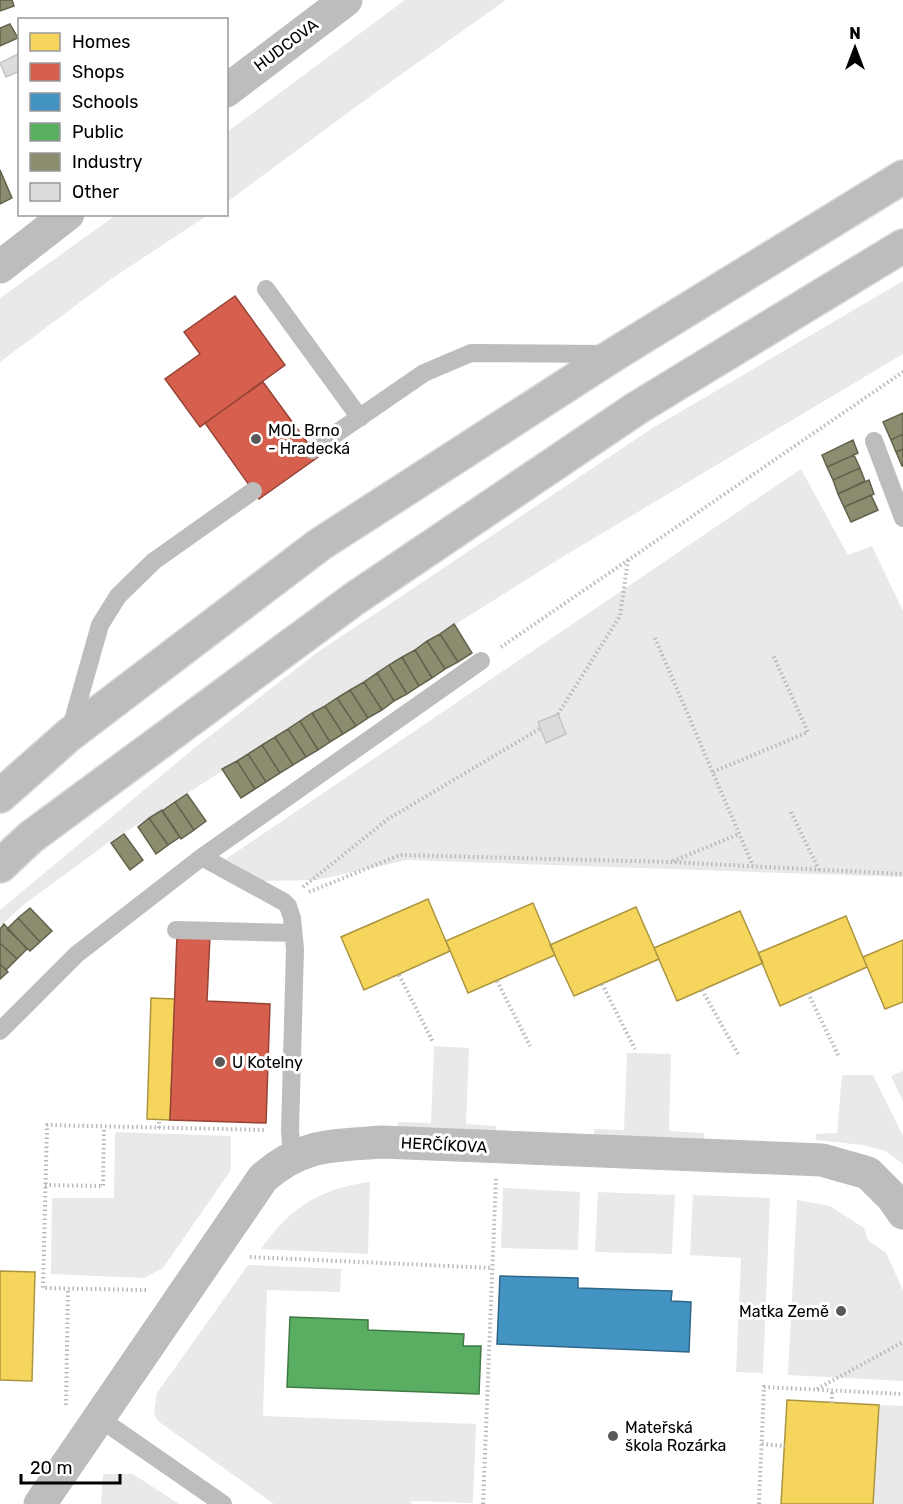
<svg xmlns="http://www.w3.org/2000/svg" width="903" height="1504" font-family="Rubik,sans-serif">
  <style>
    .green { fill: #e9e9e9 }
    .homes { fill: #f6d55c; stroke: #ac9540; stroke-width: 1.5 }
    .shops { fill: #d6604d; stroke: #964336; stroke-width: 1.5 }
    .schools { fill: #4393c3; stroke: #2f6788; stroke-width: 1.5 }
    .public { fill: #5aae61; stroke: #3f7a44; stroke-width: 1.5 }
    .industry { fill: #8c8c6e; stroke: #62624d; stroke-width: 1.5 }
    .building { fill: #dcdcdc; stroke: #c4c4c4; stroke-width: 1.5 }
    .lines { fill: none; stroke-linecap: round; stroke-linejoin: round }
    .trunk-casing { stroke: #dbdbdb; stroke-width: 36 }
    .path { stroke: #b8b8b8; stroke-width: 4; stroke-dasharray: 1.5 3; stroke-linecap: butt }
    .service { stroke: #bdbdbd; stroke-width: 18 }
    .minor { stroke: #bdbdbd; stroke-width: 33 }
    .trunk { stroke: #bdbdbd; stroke-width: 33 }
    .poi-dot { fill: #595959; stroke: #fff; stroke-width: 2 }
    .labels { text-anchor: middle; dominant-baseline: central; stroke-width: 6; stroke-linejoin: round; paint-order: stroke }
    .street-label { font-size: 16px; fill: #000; stroke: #fff }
    .poi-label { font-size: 16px; fill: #000; stroke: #fff; text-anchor: start }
  </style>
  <rect width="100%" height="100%" fill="#fff"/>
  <path class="green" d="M405,0h101l-134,95 -145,107v-70z
    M116,215h92l-97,64 -111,83v-64z
    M903,281v73l-339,202 -456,287 -81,59 -27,24v-16l192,-160 126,-98 333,-223z
    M801,469l47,86 24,-9 31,65v266l-496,-17 -90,20 -54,1 -37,-22z
    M434,1046l35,2 -3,76 30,2v6l-99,-4 1,-6 33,1z
    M627,1053l44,1 -2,77 35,2v6l-110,-3v-7l30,1z
    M903,1071v31l-12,-26z
    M842,1075h31l30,61v28l-18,-13 -22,-6 -47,-5v-6l21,-1z
    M115,1132l116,4v34l-68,98 -19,10 -93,-4 1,-76h62z
    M370,1182l-2,72 -107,-5c29,-41 59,-61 109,-67z
    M503,1188l77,4 -2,58 -77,-2z
    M598,1192l77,3 -3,59 -77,-2z
    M693,1195l77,3 -7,175 -27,-1 5,-114 -51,-3z
    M797,1200l33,6 34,22 4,12 18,13 17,37v91l-115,-6z
    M248,1265l93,4 -1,23 -73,-2 -4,126 213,8 -3,79 -61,-2 -1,3h-137l-116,-83 -4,-8 3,-20z
    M879,1405l24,1v98h-30z
    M103,1474h30l46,30h-78z"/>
  <path class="homes" d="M428,899l22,52 -86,39 -23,-53z
    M533,903l22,52 -87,38 -22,-52z
    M636,907l23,52 -85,37 -24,-51z
    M740,911l23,52 -86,38 -23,-53z
    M846,916l21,51 -87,39 -22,-53z
    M903,940v62l-18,7 -22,-52z
    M151,998l24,1 -5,121 -23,-1z
    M0,1271l35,1 -3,109 -32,-1z
    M787,1400l92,5 -6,99h-92z"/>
  <path class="shops" d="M235,296l50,69 -85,62 -35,-48 35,-25 -16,-22z
    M263,382l55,75 -59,42 -54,-76z
    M177,935l33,1 -3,65 63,3 -4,119 -96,-3z"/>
  <path class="schools" d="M500,1276l78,2v10l94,3 -1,10 20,1 -2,50 -192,-8z"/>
  <path class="public" d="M290,1317l78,3v10l96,4 -1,12h18l-2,48 -192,-7z"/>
  <path class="industry" d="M0,0h12l2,6 -14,5z
    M10,24l8,14 -18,8v-18z
    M0,170l12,28 -12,6z
    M903,413v21l-12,6 -8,-18z
    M903,434v15l-7,3 -5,-12z
    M853,440l5,13 -31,14 -5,-12z
    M903,449v17h-1l-6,-14z
    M854,455l6,13 -27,12 -6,-13z
    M860,468l5,13 -27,13 -5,-14z
    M869,480l5,14 -30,13 -6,-13z
    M871,495l7,15 -27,12 -7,-15z
    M454,624l18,29 -14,9 -18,-28z
    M440,634l18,28 -13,7 -18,-28z
    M427,641l18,28 -13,9 -17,-28z
    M415,650l17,28 -13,8 -17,-29z
    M402,657l17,29 -12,8 -18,-29z
    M389,665l18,29 -13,7 -17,-28z
    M377,673l17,28 -12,9 -18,-28z
    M364,682l18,28 -14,8 -18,-28z
    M350,690l18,28 -12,8 -19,-28z
    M337,698l19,28 -13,8 -18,-28z
    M325,706l18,28 -13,8 -18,-29z
    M312,713l18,29 -12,8 -18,-29z
    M300,721l18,29 -12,7 -18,-28z
    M288,729l18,28 -13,8 -18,-28z
    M275,737l18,28 -13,8 -18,-28z
    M262,745l18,28 -14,9 -18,-28z
    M248,754l18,28 -11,7 -18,-28z
    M237,761l18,28 -14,9 -19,-29z
    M187,794l19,27 -12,9 -19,-28z
    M175,802l19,28 -13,9 -19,-28z
    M162,810l18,27 -12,8 -19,-27z
    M149,818l19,27 -12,9 -18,-27z
    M124,834l19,26 -13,10 -19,-27z
    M30,908l22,23 -12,11 -22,-24z
    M18,918l22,24 -10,9 -23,-22z
    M4,924l23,25 -10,10 -17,-16v-14z
    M0,943l17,16 -11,11 -6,-6z
    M0,964l8,8 -8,7z"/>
  <path class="building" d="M20,53v18l-14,6 -6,-14z
    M558,714l8,20 -20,9 -8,-21z"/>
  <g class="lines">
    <defs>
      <path id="trunk" d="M0,796l69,-61 250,-190 296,-191 288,-177
        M0,866l31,-29 323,-238 283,-191 266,-162"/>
    </defs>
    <use href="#trunk" class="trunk-casing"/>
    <path class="path" d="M655,638l98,228
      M501,647l402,-275
      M558,714l62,-98 8,-56
      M713,772l95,-40 -35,-77
      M791,812l28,58
      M673,861l66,-27
      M303,887l85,-68 153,-91
      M309,892l91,-37 270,7 233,12
      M399,975l34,67
      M497,981l33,65
      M602,984l33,65
      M702,990l36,64
      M808,993l31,64
      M159,1128v-9
      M45,1185l58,1 1,-59
      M250,1257l242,11
      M146,1290l-103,-2 4,-163 219,5
      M817,1389l86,-47
      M832,1403v-12
      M66,1405l2,-116
      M762,1444l23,2
      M483,1504l13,-326
      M759,1504l5,-117 139,7"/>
    <path class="service" d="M266,289l94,129
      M874,441l29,77
      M312,450l112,-77 47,-20 136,1
      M70,731l30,-106 18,-29 36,-35 99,-70
      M202,857l279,-196
      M176,930l117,3
      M0,1031l77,-77 125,-97 82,45 4,4 4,12 3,31 -5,182 2,25
      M99,1418l124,86"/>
    <path class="minor" d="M226,91l120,-91
      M0,267l68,-53
      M40,1504l223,-326c39,-35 70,-32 119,-36l440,18 46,13 24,24 11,16"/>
    <use href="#trunk" class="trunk"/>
  </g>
  <g class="poi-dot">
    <circle cx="256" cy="439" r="6"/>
    <circle cx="220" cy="1062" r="6"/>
    <circle cx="841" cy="1311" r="6"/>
    <circle cx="613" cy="1436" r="6"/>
  </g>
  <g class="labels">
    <g class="street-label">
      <text transform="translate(286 45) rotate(-37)">HUDCOVA</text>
      <text transform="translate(444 1145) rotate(3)">HERČÍKOVA</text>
    </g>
    <g class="poi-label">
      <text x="268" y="430">MOL Brno<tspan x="268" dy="18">- Hradecká</tspan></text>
      <text x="232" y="1062">U Kotelny</text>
      <text x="829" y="1311" text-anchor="end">Matka Země</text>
      <text x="625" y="1427">Mateřská<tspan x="625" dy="18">škola Rozárka</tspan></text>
    </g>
  </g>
  <rect x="18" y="18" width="210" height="198" fill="#ffffff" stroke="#999999" stroke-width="1.5"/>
  <rect x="30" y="33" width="30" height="18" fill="#f6d55c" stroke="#999999" stroke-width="1.5"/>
  <text x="72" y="48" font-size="18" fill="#000000">Homes</text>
  <rect x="30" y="63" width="30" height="18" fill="#d6604d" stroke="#999999" stroke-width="1.5"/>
  <text x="72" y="78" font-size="18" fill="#000000">Shops</text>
  <rect x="30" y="93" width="30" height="18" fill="#4393c3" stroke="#999999" stroke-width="1.5"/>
  <text x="72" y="108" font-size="18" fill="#000000">Schools</text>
  <rect x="30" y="123" width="30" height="18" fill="#5aae61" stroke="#999999" stroke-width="1.5"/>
  <text x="72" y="138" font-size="18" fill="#000000">Public</text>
  <rect x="30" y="153" width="30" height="18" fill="#8c8c6e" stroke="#999999" stroke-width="1.5"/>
  <text x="72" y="168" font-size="18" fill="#000000">Industry</text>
  <rect x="30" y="183" width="30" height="18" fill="#dcdcdc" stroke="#999999" stroke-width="1.5"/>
  <text x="72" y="198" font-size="18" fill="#000000">Other</text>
  <g transform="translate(855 48)" stroke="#ffffff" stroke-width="4.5" paint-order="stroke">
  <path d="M0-4.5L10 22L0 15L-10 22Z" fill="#000000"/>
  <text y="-9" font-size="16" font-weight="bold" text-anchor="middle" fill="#000000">N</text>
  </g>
  <path d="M21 1474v9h99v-9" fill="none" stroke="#000000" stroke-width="3"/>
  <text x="30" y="1474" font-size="18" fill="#000000" stroke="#ffffff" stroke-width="4.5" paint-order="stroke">20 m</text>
</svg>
